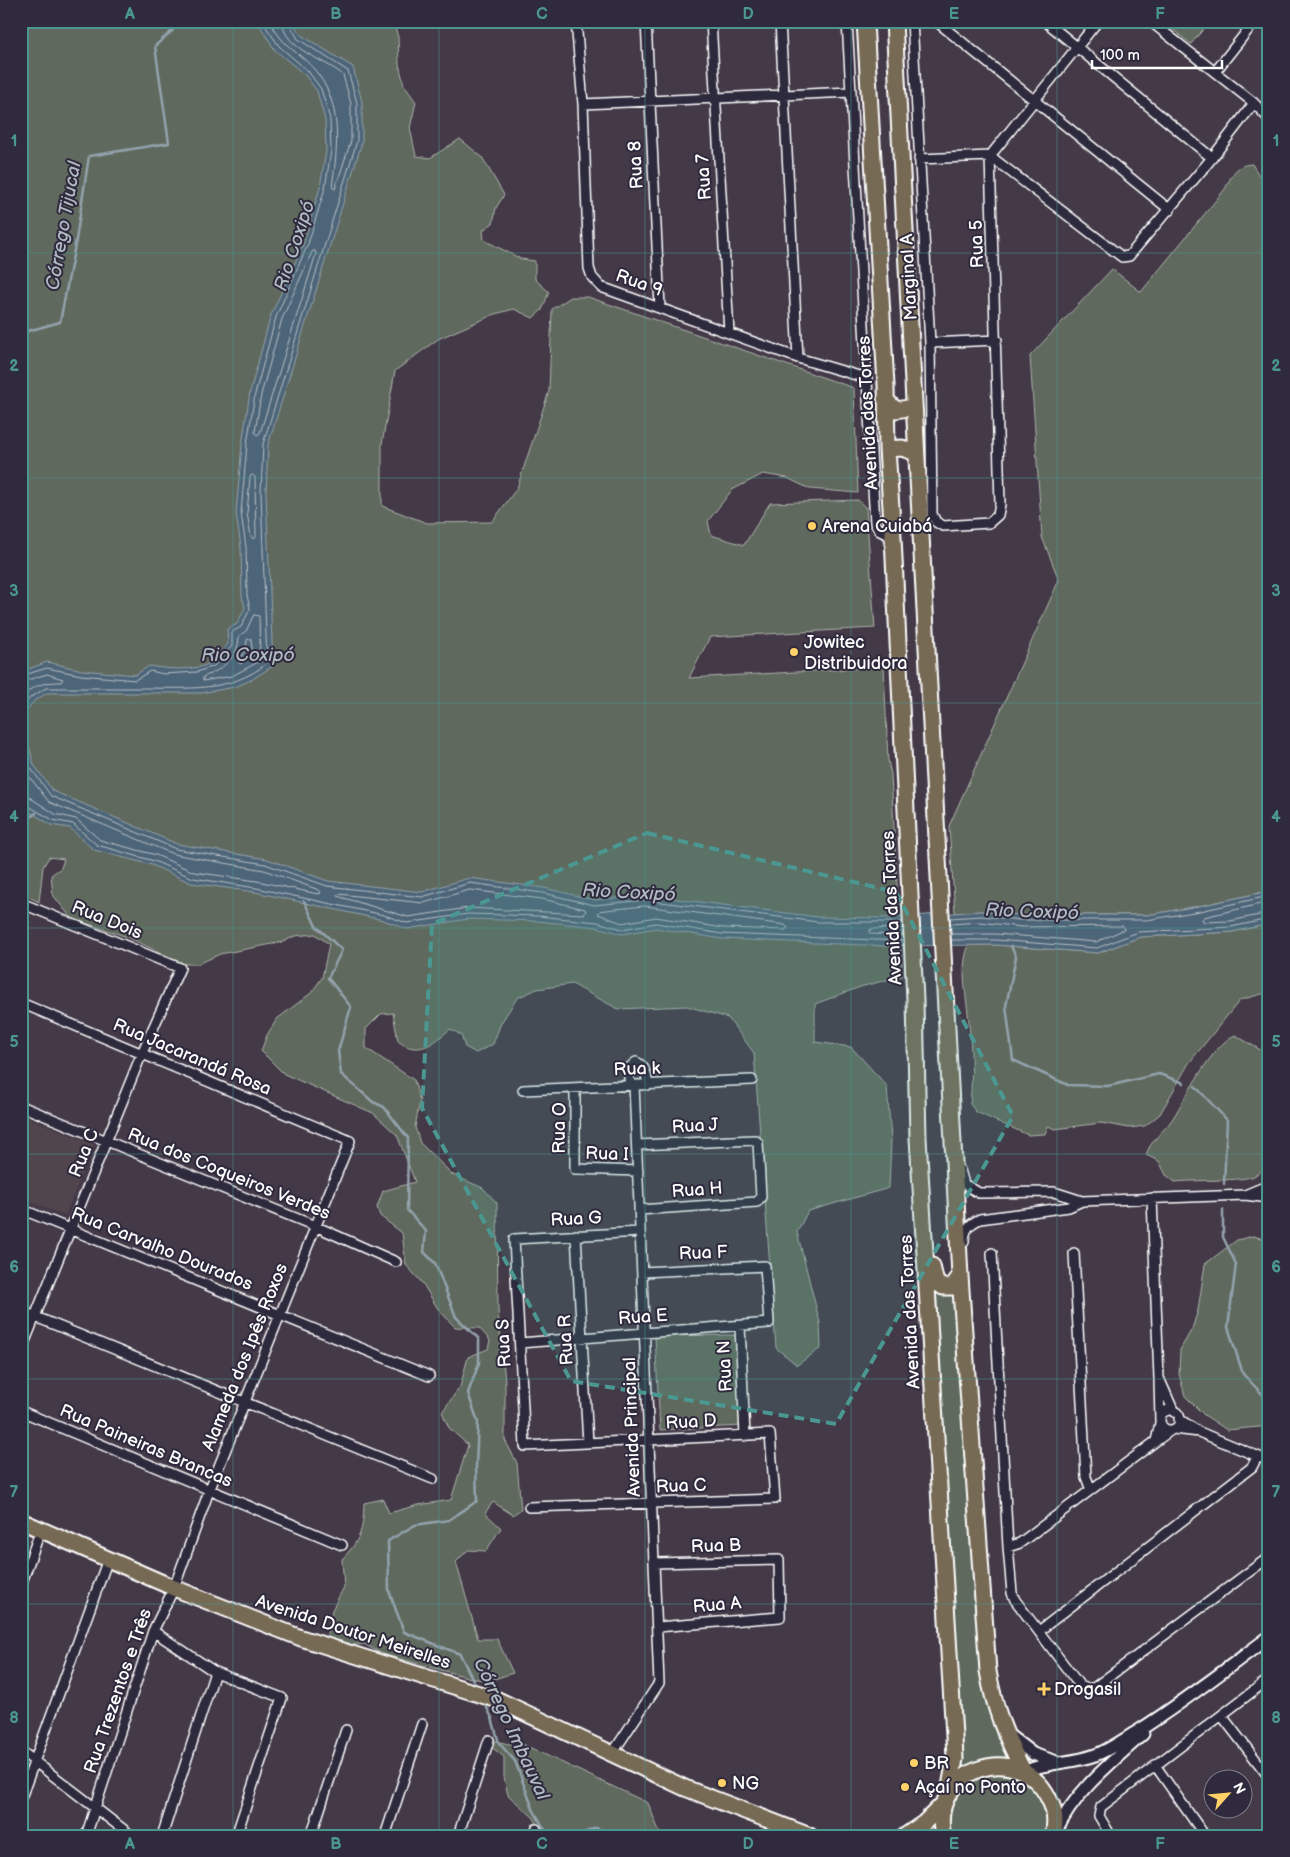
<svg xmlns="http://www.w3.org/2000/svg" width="1290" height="1857" font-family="'Balsamiq Sans',sans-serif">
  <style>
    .built { fill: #51444e }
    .green { fill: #5f695d; stroke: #afb4ae }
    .water { fill: #4d6578; stroke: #94a3ae }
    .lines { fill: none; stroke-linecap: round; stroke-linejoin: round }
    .shore { stroke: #b8c1c9; stroke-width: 1 }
    .stream { stroke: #94a3ae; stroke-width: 2.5 }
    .minor-casing { stroke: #fff; stroke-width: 12 }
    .tertiary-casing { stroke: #fff; stroke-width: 15 }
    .primary-casing { stroke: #fff; stroke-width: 19 }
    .minor { stroke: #2f2a3d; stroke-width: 9 }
    .tertiary { stroke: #2f2a3d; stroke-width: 11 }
    .primary { stroke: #776a54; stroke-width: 15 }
    .marked { fill: #4b9892; fill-opacity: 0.2; stroke: #4b9892; stroke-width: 4; stroke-dasharray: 10 6; stroke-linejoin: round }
    .grid { fill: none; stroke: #4b9892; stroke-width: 1; stroke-opacity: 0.55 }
    .poi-dot { fill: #ffd166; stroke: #2f2a3d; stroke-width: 2 }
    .labels { text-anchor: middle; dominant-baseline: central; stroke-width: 4; stroke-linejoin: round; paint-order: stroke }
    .street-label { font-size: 18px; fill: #fff; stroke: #2f2a3d }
    .poi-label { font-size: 18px; fill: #fff; stroke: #2f2a3d; text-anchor: start }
    .water-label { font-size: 19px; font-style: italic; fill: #afbac2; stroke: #2f2a3d }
    .neatline { fill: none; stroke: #4b9892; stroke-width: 2 }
    .grid-label { font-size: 16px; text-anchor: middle; font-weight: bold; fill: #4b9892 }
  </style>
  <rect width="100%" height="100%" fill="#433947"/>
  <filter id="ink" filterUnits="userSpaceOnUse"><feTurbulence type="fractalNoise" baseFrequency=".02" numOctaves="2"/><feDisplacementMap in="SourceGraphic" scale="10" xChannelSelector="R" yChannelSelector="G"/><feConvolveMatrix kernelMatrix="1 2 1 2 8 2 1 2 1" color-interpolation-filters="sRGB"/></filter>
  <g filter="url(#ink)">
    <path class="built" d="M21,1115l73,29 -29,72 -44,-18z"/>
    <path class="green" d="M21,21h372l5,16 1,27 5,21 12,17 -6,26 6,28 14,2 30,-19 22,18 22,38 -8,13 -3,15 -10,7 1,10 37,19 14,2v18l14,13 -7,18 -9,8 -19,-9 -19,5 -57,25 -43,32 -13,73v62l45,17 65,-1 25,-34 32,-97 3,-82 19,-12h17l266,91 4,105 -48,-4 -23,-11 -24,-4 -31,16 -24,31 3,14 33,10 26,-42 88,-3 8,8 9,120 -165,9 -21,41 195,-11 4,94 3,13 11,202 -42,11 -45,17v38l36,5 36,39 4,54 -2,48 -81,23 -11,21 23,91 1,25 -24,17 -21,-17 -22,-295 -26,-35 -41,-12 -69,3 -46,-25 -35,5 -20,9 -16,25 -8,21 -17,9 -11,-6 -4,-12 -11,-6c-16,14 -31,28 -52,12l-5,-28 -12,1 -15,15v19l48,32 6,21 -5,26 5,16 33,32 30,13 14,15 1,108 7,70v59l12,23 4,46 -8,6 -20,-13 -8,11 16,15 -15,23 -18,-1 -12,12 22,77h19l16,34 -25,8 -17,-3 -89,-24 -18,-10 -19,2 -19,-8 6,-28 12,-23 -2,-28c19,-19 21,-29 22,-56l19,-4 6,14 29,-8 33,-5 17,-55 -19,-17 -7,-16 18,-25 8,-30 20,-8 2,-9 -11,-12 -24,-1 -17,-18 -15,-25 -17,-19 -4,-32 -22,-17 -3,-9 6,-16 32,-9 -18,-47 -24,-22 -89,-39 -23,-23 6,-16 10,-16 34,-26 11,-15 7,-34 -14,-10 -20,2 -12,6 -63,12 -22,10h-13l-58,-27 -56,-19 -18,-23 -2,-20 10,-7 3,-9 -15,-2 -6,10 -4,35 -18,-9v-824l3,-1v-6z
      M1162,21h48l-19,23z
      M1269,152v739l-70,15 -52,9h-126l-40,-4 -26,2 -6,-87 110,-246 -17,-43 -12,-181 82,-87 29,23 84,-103c7,-14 10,-24 27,-25l8,13 3,-6 1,-15z
      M1269,924v68l-29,8 -51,63 -29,51 -15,12 -16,2 -28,-5 -46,6 -7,-3 -3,8 -17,1 -52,-23 -6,-8c3,-27 1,-55 -1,-82 -2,-23 -10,-55 0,-77h27l102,8 42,-16 92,-5z
      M1235,1035l34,20v108c-4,4 -10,10 -15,13 -8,5 -64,4 -79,6l-9,-7 -7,-14 -13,-6c5,-16 18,-23 27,-37 14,-22 39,-73 62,-83z
      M1253,1236l16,4v186l-42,4 -23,-15 -19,-19 -6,-22 1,-24 12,-21 6,-19 7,-46 32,-24z
      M936,1287l20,4 22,357 6,37 30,74 -27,3 -28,8 1,-31z
      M736,1335l7,91 -83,4 -5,-94z
      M493,1740l15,4 10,-2 130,61 13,33h-116l-12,-19 -25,-22 -4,-17v-21l-14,-11z
      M985,1773h26l23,13 13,23v27h-98c0,-37 3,-45 36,-63z"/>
    <path class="water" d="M257,21h35l9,14 52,32 9,35v40l-94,303 -2,47 7,174 -22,14 -16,7 -34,6h-154l-13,8 -10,13v13l10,38 19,26 124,53 90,15 61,22 94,11 47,-14 75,10 51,12 50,-5 173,22 67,1 96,-7 40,4h126l52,-9 70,-15v33l-37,8 -92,5 -42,16 -102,-8 -110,1 -164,-7 -66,-11 -34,6 -25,-7 -60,-6 -69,-2 -61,10 -24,-9 -128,-28 -64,-9 -39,-18 -58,-15 -24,-22 -19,-3 -27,-17 -3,-5v-131l26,-10 35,8 53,5 14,-9c17,3 47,6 63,-4 6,-4 11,-13 16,-18l-1,-15 10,-5 8,-16 -3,-12 -1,-49 -5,-34 6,-69 8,-52 21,-77 33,-72 16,-56 6,-36 -1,-31 -8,-29 -12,-16 -30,-25z"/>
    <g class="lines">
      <path class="shore" d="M269,21c5,7 10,16 16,22 9,9 21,16 29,26 29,34 24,77 18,118l3,2 16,-48v-37l-8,-29c-18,-16 -59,-25 -61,-54
        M315,251l1,3 -56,179 -3,2 -2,-3 6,-37 21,-76 30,-67z
        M253,475l2,2 1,60 -2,2 -3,-2 -4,-24 3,-36z
        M254,615l5,1 1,45 -28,15 -29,5v-4c19,-7 36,-20 36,-41l7,-5z
        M251,639l2,17 -13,8 -2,-3 8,-11 1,-10z
        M21,676l26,-8 34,7 54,5 15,-9 14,3 33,-2 17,-6 18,-20v-14l9,-5 9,-18 -3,-14 -1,-48 -5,-34 6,-69 8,-50 21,-77 32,-73 17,-56 6,-37 -1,-32 -9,-30 -13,-18 -29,-25 -17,-25
        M21,682l26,-8 16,5 -2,3c-17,0 -29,3 -40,17
        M21,709l10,-12 15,-9c32,0 64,0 96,0 43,0 90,5 125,-25l-6,-170 2,-49 94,-303v-38l-9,-32 -50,-32 -10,-18
        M21,736l9,31 21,29 125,53 89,15 62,22 95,11 48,-14 73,10 51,12 51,-5 173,22h85
        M21,760l4,11 24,31 124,52 91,16 55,20 2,3 -3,1 -61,-13 -63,-9 -38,-17 -56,-15 -24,-21 -21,-5 -26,-17 -8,-2
        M21,802l32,18 20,4 24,21 57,16 39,17 63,10 128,27 23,8 61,-9 70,2 59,6 25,7 34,-6 66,11 181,7
        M470,890l72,9 43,10 1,3 -2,2 -116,-6 -60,9 -71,-21 2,-2 84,9z
        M1269,902l-65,15 -2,3 2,2 26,-1 39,-8
        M645,906l140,19 3,3 -3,2 -62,-2 -67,-11 -34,6 -24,-9 2,-3z
        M950,918l31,-2 40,4h126l53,-9 69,-15
        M950,924l30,-2 41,5 102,-1 2,3 -29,13 -100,-8h-45
        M903,928l-32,1 -2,3 2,2 32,1
        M951,940h45l101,8 41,-16 93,-5 38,-8"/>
      <path class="stream" d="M21,333l39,-11 16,-82 13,-84 80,-13 -14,-97 18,-16v-9
        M21,824l15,-11
        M304,901l12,25 26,24 -14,28 23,29 -13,44 3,23 32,28 11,5 24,31 -1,72 19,21 -2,21 11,11 21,54 23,22v24l-11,30 10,29 -2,44 1,35 -28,19 -34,5 -27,16 1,50 15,41 56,22 17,34
        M1011,946l5,11 -10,49 7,54 55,25 40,1 51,-12 25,9
        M1195,1086l32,34 -3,64
        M1223,1210v27l13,27 -8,63 15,47 26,27
        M484,1702l8,16 7,25 16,18 18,48 13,23 33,3 17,-7 20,8"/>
      <defs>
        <path id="minor" d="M576,21l7,83 6,164 3,9 9,10 197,71 68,20
          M646,21l14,286
          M711,21l18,311
          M780,21l18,337
          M847,21l28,502 5,8 13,6
          M912,21l18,322 2,171 4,8 7,4 46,-3 9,-8 2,-11 -10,-348 108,-135
          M936,21l234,189
          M1045,21l167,137
          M1150,21l104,82 15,16
          M1215,72l40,-51
          M583,104l268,-12
          M919,159l71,-3 132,101 7,-1 83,-98 42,-55
          M930,343l67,-3
          M21,903l159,65 -38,85 -121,298
          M21,1003l329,138 -141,350 -35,97 -21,43 -67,205
          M630,1085l-2,-16 8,-7c10,4 10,13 12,23
          M575,1088v81l63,2
          M523,1090l229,-10
          M21,1106l294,120 81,36
          M637,1145l118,-5 3,3 3,54 -4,5 -118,8
          M960,1170l4,14 15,9 75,-1 28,9 163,-6
          M1269,1185l-24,10 24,3
          M1152,1198l7,180
          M21,1209l408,167
          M576,1235l12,208
          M964,1242c0,-12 5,-18 16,-23l89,-12 13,-6
          M992,1253l16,294 4,46 3,7 65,86 8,3 7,-2 174,-130
          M1074,1253l12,224 5,13
          M21,1311l412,168
          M740,1326l5,110
          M520,1343l249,-20 -4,-57 -123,6
          M1160 1420a10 10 0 1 1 20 0a10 10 0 1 1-20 0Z
          M21,1411l321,134
          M1160,1421l-1,-43 15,34
          M1160,1423l-4,18 15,-11
          M1174,1429l25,3 -20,-13
          M1199,1432l70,29
          M529,1507l246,-8 -5,-65 -245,12 -11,-207 126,-7
          M1008,1547l12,-4 136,-102
          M654,1563l125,-3 1,57 -123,10
          M21,1585l20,-56
          M153,1631l62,41 67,26 -46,138
          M1039,1631l213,-164 5,-10
          M1222,1716l47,61
          M21,1751l111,85
          M612,1754l47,-71 -25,-598
          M1155,1765l50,71
          M21,1798l87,-239
          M162,1836l53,-164
          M311,1836l35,-106
          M385,1836l37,-112
          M458,1836l31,-96
          M533,1836l3,-7
          M1111,1836l-12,-20 2,-9 168,-128"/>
        <path id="tertiary" d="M1007,1734l26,20 21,7
          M1024,1772c23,-11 48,-8 71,-17 15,-5 29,-16 43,-24 46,-29 88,-62 131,-94
          M1056,1832c18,-40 55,-69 87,-98"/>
        <path id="primary" d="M865,21l21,364 1,64 6,88 22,463 3,138 36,598 1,23 -6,33
          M894,21l66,1255 28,395c6,37 18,67 36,101
          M885,399l11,11 18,-3
          M887,449l15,-1 14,5
          M932,1266l4,17 7,4h9l8,-11
          M21,1521l153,67 127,50 197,62 187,88 125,48
          M905,1836l19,-13 21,-21
          M943,1836c-15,-67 76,-99 106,-37 6,11 7,25 4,37"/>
      </defs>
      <use href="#minor" class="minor-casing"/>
      <use href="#tertiary" class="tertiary-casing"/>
      <use href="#primary" class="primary-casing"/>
      <use href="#minor" class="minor"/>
      <use href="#tertiary" class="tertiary"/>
      <use href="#primary" class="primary"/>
    </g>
  </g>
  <path class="marked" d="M647,833l249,59 117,224 -177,308 -265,-43 -149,-273 10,-184z"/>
  <path class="grid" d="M233,21v1815M439,21v1815M645,21v1815M851,21v1815M1057,21v1815M21,253h1248M21,478h1248M21,703h1248M21,928h1248M21,1154h1248M21,1379h1248M21,1604h1248"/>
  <g class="poi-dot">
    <circle cx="812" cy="526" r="5"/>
    <circle cx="794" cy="652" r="5"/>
    <path d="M1041.5 1681.5h5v5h5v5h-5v5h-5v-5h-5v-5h5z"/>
    <circle cx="914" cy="1763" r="5"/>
    <circle cx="722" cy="1783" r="5"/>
    <circle cx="905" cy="1787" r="5"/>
  </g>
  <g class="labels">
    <g class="street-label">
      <text transform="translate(636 165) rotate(-93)">Rua 8</text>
      <text transform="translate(704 177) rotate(-94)">Rua 7</text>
      <text transform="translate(977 244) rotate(-92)">Rua 5</text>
      <text transform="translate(909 277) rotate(-93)">Marginal A</text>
      <text transform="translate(639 283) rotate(19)">Rua 9</text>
      <text transform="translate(868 413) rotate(-93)">Avenida das Torres</text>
      <text transform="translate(892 908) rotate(-93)">Avenida das Torres</text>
      <text transform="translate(107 920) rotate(22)">Rua Dois</text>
      <text transform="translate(192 1057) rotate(23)">Rua Jacarandá Rosa</text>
      <text transform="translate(637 1069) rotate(-2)">Rua k</text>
      <text transform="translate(695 1126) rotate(-3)">Rua J</text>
      <text transform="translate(559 1128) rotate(-90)">Rua O</text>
      <text transform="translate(84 1153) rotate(-68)">Rua C</text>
      <text transform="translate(607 1154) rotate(2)">Rua I</text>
      <text transform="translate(229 1174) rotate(22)">Rua dos Coqueiros Verdes</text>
      <text transform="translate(697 1190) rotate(-4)">Rua H</text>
      <text transform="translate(576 1219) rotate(-3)">Rua G</text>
      <text transform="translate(162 1249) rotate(22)">Rua Carvalho Dourados</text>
      <text transform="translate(703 1253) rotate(-2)">Rua F</text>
      <text transform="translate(910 1312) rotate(-93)">Avenida das Torres</text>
      <text transform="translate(643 1317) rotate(-4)">Rua E</text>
      <text transform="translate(566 1340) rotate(-93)">Rua R</text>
      <text transform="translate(504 1343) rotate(-93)">Rua S</text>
      <text transform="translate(245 1357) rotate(-68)">Alameda dos Ipês Roxos</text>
      <text transform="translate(725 1366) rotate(-93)">Rua N</text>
      <text transform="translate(691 1422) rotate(-3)">Rua D</text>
      <text transform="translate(632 1427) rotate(-92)">Avenida Principal</text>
      <text transform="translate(146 1446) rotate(23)">Rua Paineiras Brancas</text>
      <text transform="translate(681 1486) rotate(-2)">Rua C</text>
      <text transform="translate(716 1546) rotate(-2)">Rua B</text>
      <text transform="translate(717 1605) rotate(-5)">Rua A</text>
      <text transform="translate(353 1632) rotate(18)">Avenida Doutor Meirelles</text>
      <text transform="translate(118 1691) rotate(-71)">Rua Trezentos e Três</text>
    </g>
    <g class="poi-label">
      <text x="822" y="526">Arena Cuiabá</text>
      <text x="804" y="642">Jowitec<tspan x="804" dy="21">Distribuidora</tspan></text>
      <text x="1054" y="1689">Drogasil</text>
      <text x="924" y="1763">BR</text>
      <text x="732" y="1783">NG</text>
      <text x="915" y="1787">Açaí no Ponto</text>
    </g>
    <g class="water-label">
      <text transform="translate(64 226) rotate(-80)">Córrego Tijucal</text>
      <text transform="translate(295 246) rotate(-72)">Rio Coxipó</text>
      <text x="248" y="655">Rio Coxipó</text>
      <text transform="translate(629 893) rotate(3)">Rio Coxipó</text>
      <text transform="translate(1032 912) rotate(2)">Rio Coxipó</text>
      <text transform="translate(511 1729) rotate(65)">Córrego Imbauval</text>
    </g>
  </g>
  <rect width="1290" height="1857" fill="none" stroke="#2f2a3d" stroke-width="55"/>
  <g transform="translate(1228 1794) rotate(63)"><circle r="24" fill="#2f2a3d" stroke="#827f8b"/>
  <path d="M0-4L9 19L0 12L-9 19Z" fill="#ffd166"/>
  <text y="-8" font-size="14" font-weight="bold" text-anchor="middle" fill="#ffffff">N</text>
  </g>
  <path d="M1092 60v8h130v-8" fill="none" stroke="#ffffff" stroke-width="2.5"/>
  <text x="1100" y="60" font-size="15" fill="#ffffff" stroke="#2f2a3d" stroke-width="4" paint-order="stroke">100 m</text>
  <rect x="28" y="28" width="1234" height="1802" class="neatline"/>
  <g class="grid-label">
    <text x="130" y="19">A</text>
    <text x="336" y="19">B</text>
    <text x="542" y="19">C</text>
    <text x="748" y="19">D</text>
    <text x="954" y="19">E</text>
    <text x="1160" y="19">F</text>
    <text x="14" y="146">1</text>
    <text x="1276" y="146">1</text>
    <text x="14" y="371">2</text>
    <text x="1276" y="371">2</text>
    <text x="14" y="596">3</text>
    <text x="1276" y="596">3</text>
    <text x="14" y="822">4</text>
    <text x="1276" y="822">4</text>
    <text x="14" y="1047">5</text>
    <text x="1276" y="1047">5</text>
    <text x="14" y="1272">6</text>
    <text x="1276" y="1272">6</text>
    <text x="14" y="1497">7</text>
    <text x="1276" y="1497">7</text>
    <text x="14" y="1723">8</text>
    <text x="1276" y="1723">8</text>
    <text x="130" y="1849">A</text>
    <text x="336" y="1849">B</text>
    <text x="542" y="1849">C</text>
    <text x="748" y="1849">D</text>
    <text x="954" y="1849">E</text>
    <text x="1160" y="1849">F</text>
  </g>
</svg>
